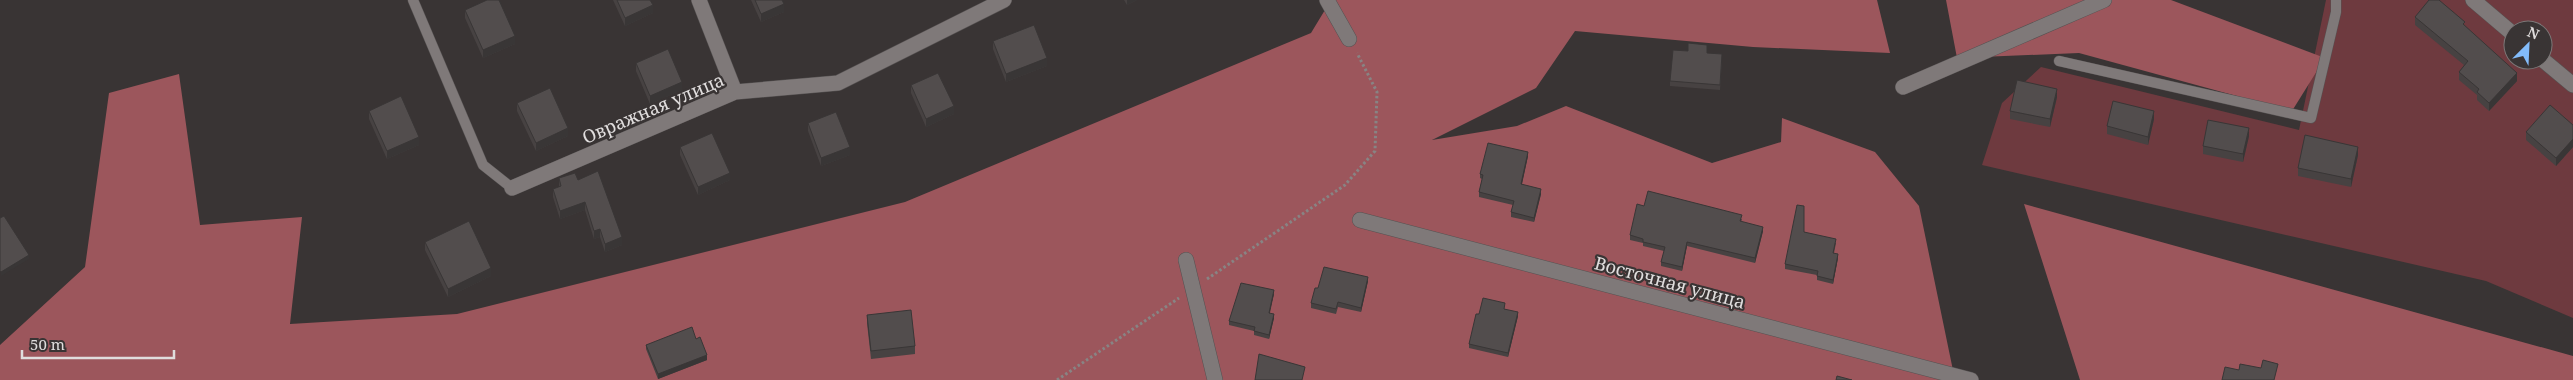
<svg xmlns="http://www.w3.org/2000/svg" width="2573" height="380" font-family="'Noto Serif',serif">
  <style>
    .green { fill: #6e3a3f; fill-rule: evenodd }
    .forest { fill: #9c565c }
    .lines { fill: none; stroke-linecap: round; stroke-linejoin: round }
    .lane-casing { stroke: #565252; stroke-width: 11 }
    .street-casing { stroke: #565252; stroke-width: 16 }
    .path { stroke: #888484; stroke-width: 3; stroke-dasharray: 2.5 2.5; stroke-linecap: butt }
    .lane { stroke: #7f7979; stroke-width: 10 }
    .street { stroke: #7f7979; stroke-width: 15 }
    .wall { fill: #474242 }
    .shaded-wall { fill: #393636 }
    .building { fill: #524d4d; stroke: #393636 }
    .labels { text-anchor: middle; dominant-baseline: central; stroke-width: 4.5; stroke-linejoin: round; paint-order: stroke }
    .street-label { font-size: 18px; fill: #e0dddd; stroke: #393434 }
  </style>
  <rect width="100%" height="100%" fill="#393434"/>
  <path class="green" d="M2326,0h247v318l-87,-37 -504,-116 20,-62 39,-36 258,63zM2513,30h30v30h-30z"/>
  <path class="forest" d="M1331,0h546l13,53 -137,-6 -178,-16 -39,57 -104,52 85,-14 49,-20 146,57 69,-21 1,-24 93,34 44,54 36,174h-1955v-35l85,-78 24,-174 70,-19 21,151 102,-8 -12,107 167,-10 448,-112 406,-169z
    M1946,0h225l154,58 -33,53 -213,-58 -122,5z
    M2024,204l549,152v24h-493z"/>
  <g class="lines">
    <defs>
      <path id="lane" d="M413,0l70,165 29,23
        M2059,61l252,57 25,-106v-12"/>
      <path id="street" d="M699,0l36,92
        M1327,0l22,39
        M2473,0l40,34
        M2543,60l30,25
        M1903,87l201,-87
        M512,188l223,-96 103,-9 166,-83
        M1360,220l611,160
        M1186,260l29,120"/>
    </defs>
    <use href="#lane" class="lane-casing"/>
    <use href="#street" class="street-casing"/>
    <path class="path" d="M1207,279l138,-94 30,-34 2,-59 -20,-39
      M1057,380l122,-82"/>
    <use href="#lane" class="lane"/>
    <use href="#street" class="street"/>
  </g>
  <path class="wall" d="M613,0h37l3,13 -28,13z
    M751,0h31l2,12 -23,10z
    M1124,0h13l-10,5z
    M465,10l50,34 -32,14 -18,-40z
    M2415,17l50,9 52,55 -28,30 -12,-11v-5l-18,-15v-8l5,-7 -49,-40z
    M993,41l54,25 -41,16 -13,-33z
    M1707,53l15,6 -2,31 -50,-4v-5z
    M636,63l46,27 -32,14 -14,-33z
    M911,85l43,29 -28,13 -15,-34z
    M2057,97l-7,30 -40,-8v-8z
    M517,103l51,33 -32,15 -19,-40z
    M369,111l50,34 -32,14 -18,-40z
    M2154,119l-6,26 -41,-11v-8z
    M808,123l42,32 -29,11 -13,-35z
    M2573,125v22l-17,19 -30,-26v-8z
    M2249,136l-6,26 -40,-8v-8z
    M680,147l50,33 -32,15 -18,-40z
    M2358,155l-7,32 -53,-11v-8z
    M1528,156l-6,28 19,10 -7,28 -23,-5v-5l2,-7 -34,-8v-5l3,-13 -2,-1v-4z
    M559,178l19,2 44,65 -17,7 -5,-15 -6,2 -9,-29 -25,9 -7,-22v-8l6,-2z
    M1644,206l98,13 -1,3 22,9 -8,32 -68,-17 -5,25 -21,-5v-4l3,-11 -21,-5v-3l-13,-3v-5z
    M1804,232l32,11 -2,10 4,5 -5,26 -16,-4v-5l-32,-6v-5z
    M425,242l66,34 -43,21 -23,-47z
    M1368,281l-7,31 -23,-5 -2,7 -25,-6v-5l7,-15z
    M1274,294l-5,19 5,5 -5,21 -15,-4v-4l-25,-6v-4z
    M1505,309l13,7 -10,41 -39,-9v-4l10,-30z
    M867,315l48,31v8l-44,5 -4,-36z
    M696,339l11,21 -49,19 -12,-30v-4z"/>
  <path class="shaded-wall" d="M1127,0h10l-10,5z
    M784,4v8l-23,10v-8z
    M653,5v8l-28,13v-8z
    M515,36v8l-32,14v-8z
    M1047,58v8l-41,16v-8z
    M2517,73v8l-28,30v-8z
    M682,82v8l-32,14v-8z
    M2057,89v8l-7,30v-8z
    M954,106v8l-28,13v-8z
    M2154,111v8l-6,26v-8z
    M568,128v8l-32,15v-8z
    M2249,128v8l-6,26v-8z
    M419,137v8l-32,14v-8z
    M2573,139v8l-17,19v-8z
    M850,147v8l-29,11v-8z
    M2358,147v8l-7,32v-8z
    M1528,152v4l-7,32v-4z
    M730,173v7l-32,15v-8z
    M1541,189v5l-7,28v-4z
    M585,202v8l-25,9v-8z
    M1763,227v4l-8,32v-5z
    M600,229v8l-6,2v-8z
    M622,237v8l-17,7v-8z
    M1687,242v4l-5,25v-4z
    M1838,254v4l-5,26v-4z
    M29,255v4l-28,17v-4z
    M491,268v8l-43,21v-8z
    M1368,277v4l-7,31v-4z
    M1274,290v4l-5,23v-4z
    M1518,312v4l-10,41v-4z
    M1274,314v4l-5,21v-4z
    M707,355v5l-49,19v-5z"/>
  <path class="building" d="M487,0h12l16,36 -32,14 -18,-40z
    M617,0h33l3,5 -28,13z
    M755,0h27l2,4 -23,10z
    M2429,0h10l26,22 -2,2 54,49 -28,30 -12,-11 2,-3 -20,-17 9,-11 -53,-44z
    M1034,25l13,33 -41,16 -13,-33z
    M1688,43l19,2v8l15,1 -2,31 -50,-4 3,-31 15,1z
    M668,49l14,33 -32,14 -14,-33z
    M938,73l16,33 -28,13 -15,-34z
    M2017,80l40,9 -7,30 -40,-8z
    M550,88l18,40 -32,15 -19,-40z
    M401,96l18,41 -32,14 -18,-40z
    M2113,101l41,10 -6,26 -41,-11z
    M2550,105l23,20v14l-17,19 -30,-26z
    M836,112l14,35 -29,11 -13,-35z
    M2208,120l41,8 -6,26 -40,-8z
    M712,133l18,40 -32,14 -18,-40z
    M2305,135l53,12 -7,32 -53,-11z
    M1488,143l40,9 -7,32 20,5 -7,29 -23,-6 3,-11 -35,-9 4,-17 -3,-1z
    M598,171l24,66 -17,7 -5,-15 -6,2 -9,-29 -25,9 -7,-22 8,-3 -2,-8 16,-5 3,7z
    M1648,191l94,24 -2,6 23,6 -8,31 -68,-16 -5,25 -21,-5 4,-15 -22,-5v-3l-13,-4 7,-31 7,2z
    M1797,205l7,1v26l32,7 -3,14 5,1 -5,26 -16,-4 1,-5 -33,-7z
    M4,216l25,39 -28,17 -1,-1v-53z
    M469,221l22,47 -43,21 -23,-47z
    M1324,267l44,10 -7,31 -23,-6 -2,7 -25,-6 4,-15h3z
    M1241,283l33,7 -5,23 5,1 -5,21 -15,-4 1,-4 -26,-6z
    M1483,298l22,5 -1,6 14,3 -10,41 -39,-9 7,-30h3z
    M911,310l4,36 -44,5 -4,-36z
    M692,327l4,12 4,-2 7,18 -49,19 -12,-29z
    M1259,354l46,13 -3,13h-47z
    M2263,360l15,4 -4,16h-52l3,-13 14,3 1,-6 21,4z
    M1837,376l15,4h-16z"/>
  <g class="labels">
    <g class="street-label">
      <text transform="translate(653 108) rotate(-23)">Овражная улица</text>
      <text transform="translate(1670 282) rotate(15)">Восточная улица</text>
    </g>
  </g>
  <g transform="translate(2528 45) rotate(24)"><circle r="24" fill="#393434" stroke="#7c7878"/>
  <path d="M0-4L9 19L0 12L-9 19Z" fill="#83bcfb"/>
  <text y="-8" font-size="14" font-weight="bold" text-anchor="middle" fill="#e0dddd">N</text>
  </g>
  <path d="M22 350v8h152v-8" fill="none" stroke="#e0dddd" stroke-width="2.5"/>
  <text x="30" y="350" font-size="15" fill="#e0dddd" stroke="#393434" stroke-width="4" paint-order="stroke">50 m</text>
</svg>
